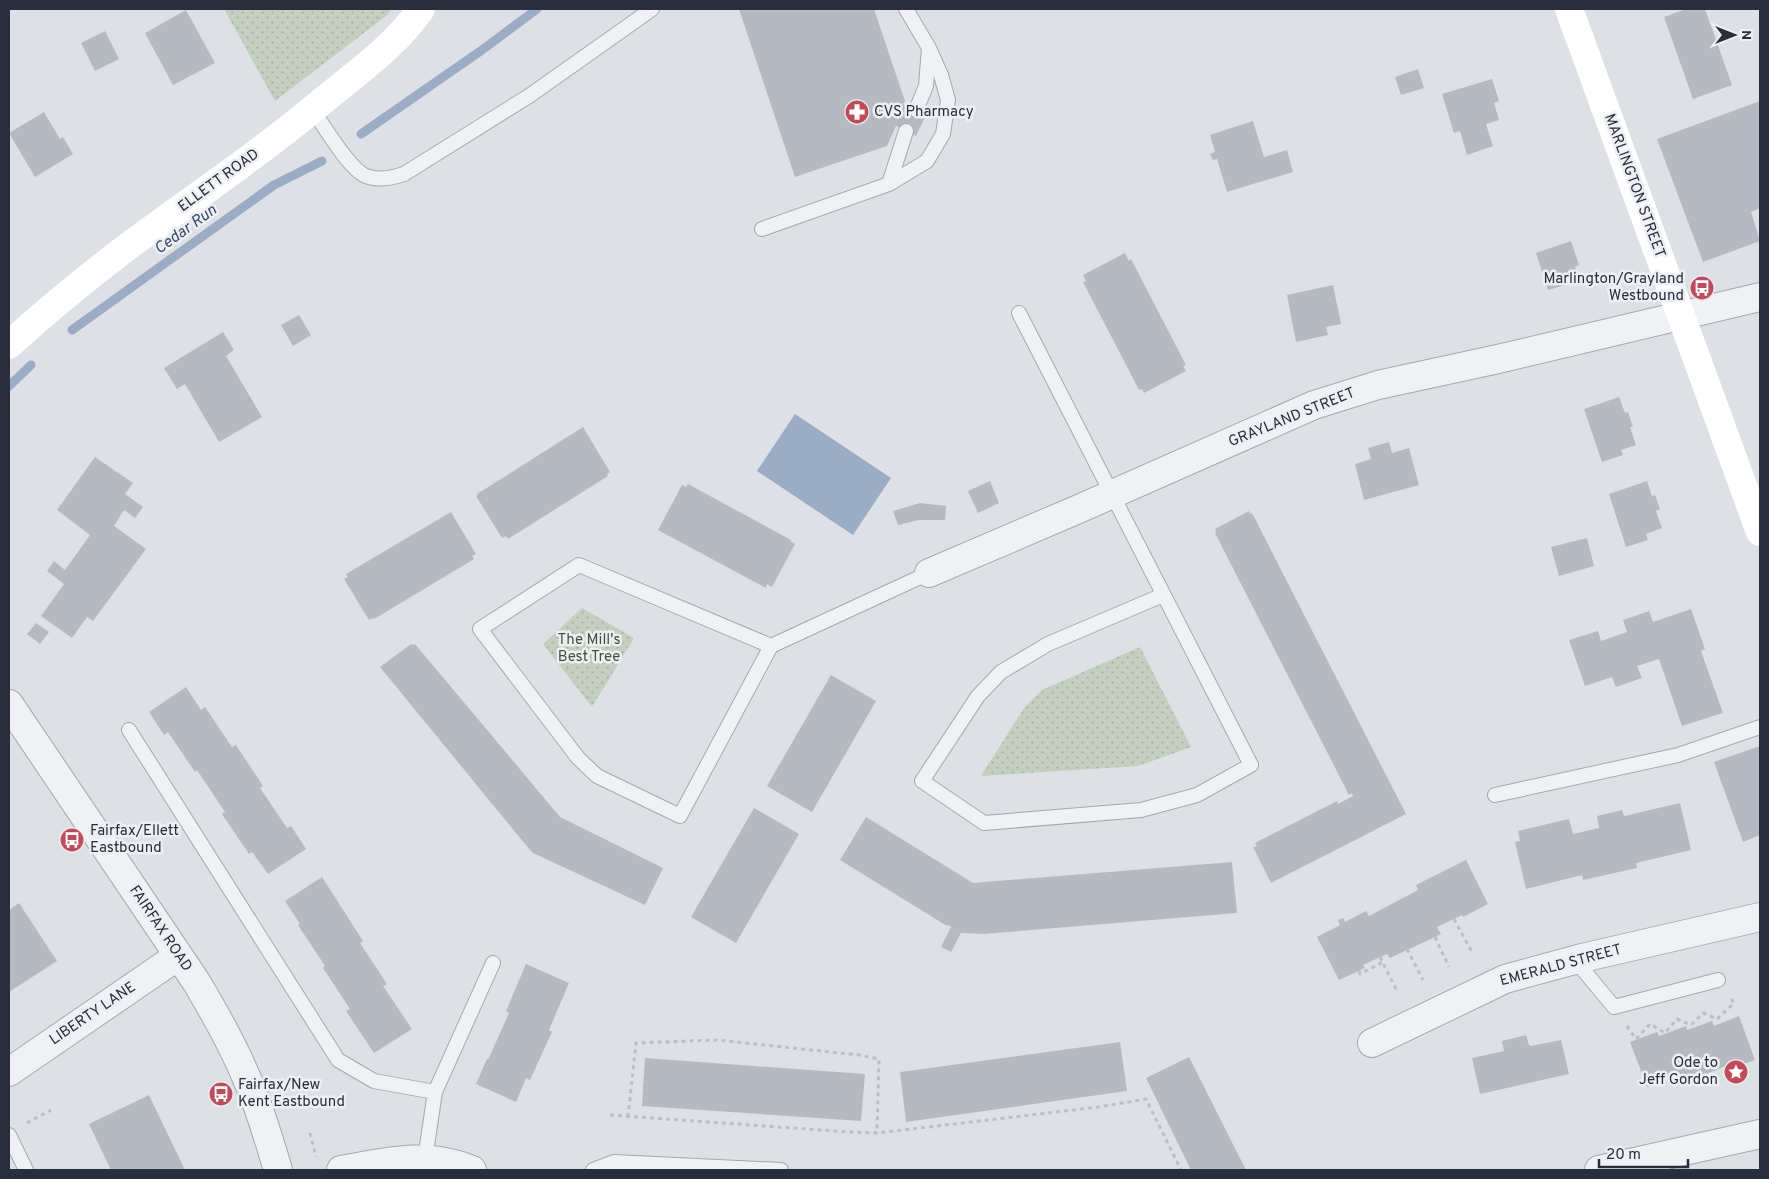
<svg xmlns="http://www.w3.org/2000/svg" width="1769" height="1179" font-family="Overpass,sans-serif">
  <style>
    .grass { fill: url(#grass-dots) }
    .water { fill: #9badc4 }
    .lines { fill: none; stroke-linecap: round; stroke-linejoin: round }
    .stream { stroke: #9badc4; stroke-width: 9 }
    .building { fill: #b5bac2 }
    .lane-casing { stroke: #a3a8af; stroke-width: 16 }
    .street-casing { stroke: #a3a8af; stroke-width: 30 }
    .path { stroke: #bcbec5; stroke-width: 3; stroke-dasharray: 4 4; stroke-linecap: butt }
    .lane { stroke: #f0f1f5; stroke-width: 14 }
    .street { stroke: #f0f1f5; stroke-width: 28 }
    .secondary { stroke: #fff; stroke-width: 28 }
    .labels { text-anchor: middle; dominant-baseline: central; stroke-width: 5; stroke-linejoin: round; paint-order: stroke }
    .poi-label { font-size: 15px; fill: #282e3b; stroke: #edeff4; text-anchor: start }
    .street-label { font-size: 15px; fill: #282e3b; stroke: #edeff4 }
    .park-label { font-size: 15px; fill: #3b5636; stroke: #edeff4 }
    .water-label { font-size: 16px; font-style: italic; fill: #354c6c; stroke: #edeff4 }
  </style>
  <defs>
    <pattern id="grass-dots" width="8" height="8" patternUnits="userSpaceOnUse" patternTransform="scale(1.25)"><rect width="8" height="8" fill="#c3cfbf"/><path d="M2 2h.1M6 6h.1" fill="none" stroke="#a8b2a5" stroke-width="1.8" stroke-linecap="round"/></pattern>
  </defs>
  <rect width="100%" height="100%" fill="#dde1e6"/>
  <path class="grass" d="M224,9h168l-6,7 -111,85z
    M582,608l52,30 -42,69 -49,-63z
    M1140,647l51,100 -53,19 -157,10 43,-68 18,-18z"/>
  <path class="water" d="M795,414l96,64 -38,57 -96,-64z"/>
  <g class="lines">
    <path class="stream" d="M361,134l121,-84 55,-41
      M72,330l202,-145 48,-24
      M9,386l22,-21"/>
  </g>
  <path class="building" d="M739,9h135l31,92 -2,3 23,11 -10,21 -20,-10 -9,20 -92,31z
    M1686,9h19l27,76 -39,14 -29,-82z
    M186,10l29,53 -42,22 -28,-52z
    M105,31l14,28 -24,12 -14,-28z
    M1418,69l6,19 -23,7 -6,-18z
    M1492,79l7,22 -5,2 5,17 -13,4 7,22 -26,9 -7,-24 -6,2 -12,-39z
    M1760,101v107l-9,4 9,29 -57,21 -46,-123z
    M44,112l16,27 3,-2 10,17 -38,23 -26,-44z
    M1253,121l11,36 23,-7 6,22 -66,20 -10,-33 -4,1 -3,-6 5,-2 -5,-17z
    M1571,241l8,24 -4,2 4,14 -31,9 -12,-37z
    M1125,253l4,8 2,-2 55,106 -3,1 3,5 -42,22 -2,-4 -3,1 -56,-108 3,-1 -3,-6z
    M1333,285l8,39 -15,3 2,8 -32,7 -9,-47z
    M299,315l12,20 -18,11 -12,-21z
    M223,332l11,18 -8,6 36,61 -43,25 -34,-58 -8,5 -13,-21z
    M1619,397l6,16 3,-1 5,15h-3l6,18 -15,5 2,5 -21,7 -18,-53z
    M583,427l27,45 -3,2 1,2 -100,63 -2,-3 -4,2 -26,-42 2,-1 -1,-1z
    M1389,442l3,11 17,-5 10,37 -55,15 -9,-36 16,-5 -3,-11z
    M95,457l38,26 -8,11 18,13 -8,11 -11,-8 -10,16 32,23 -53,72 -6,-4 -15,21 -31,-22 23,-32 -17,-13 7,-10 11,9 25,-35 -33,-25z
    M990,481l9,22 -21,10 -10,-22z
    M1647,481l5,15 3,-1 5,14 -4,2 6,17 -16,6 2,6 -22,7 -17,-53z
    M688,484l103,56 -1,1 5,3 -23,43 -5,-3 -1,4 -108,-58 24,-45 4,2z
    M920,503l26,3 -1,14h-26l-21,5 -5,-14z
    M1249,511l1,3 2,-1 154,301 -135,69 -18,-36 4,-1 -2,-3 82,-42 1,3 15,-8 -1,-3 -3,2 -134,-262 1,-1 -1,-3z
    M451,512l25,42 -4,2 2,3 -100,60 -1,-1 -4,2 -25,-41 4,-2 -2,-3z
    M1587,538l7,28 -35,10 -8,-29z
    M1691,609l14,40 -4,2 22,62 -41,13 -23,-67 -22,7 5,12 -26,9 -4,-10 -27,9 -16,-46 29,-9 3,10 26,-9 -4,-12 26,-9 4,11z
    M36,623l13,9 -9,12 -13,-10z
    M411,644l3,1 1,-1 145,173 103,51 -18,37 -112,-52 -8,-9 -145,-177z
    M831,675l45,26 -64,111 -45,-26z
    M186,687l15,23 4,-3 27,40 4,-2 27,41 -3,2 27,40 4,-2 15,23 -38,25 -16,-22 -3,2 -27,-40 3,-2 -28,-42 -2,2 -27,-40 -4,3 -15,-23z
    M1760,746v89l-17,7 -29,-80z
    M1680,803l11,47 -55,13 1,5 -54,12 -1,-5 -56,14 -11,-47 5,-1 -2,-10 51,-12 4,15 26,-6 -2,-12 25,-6 2,6z
    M754,808l45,26 -63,109 -45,-26z
    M866,817l107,66 259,-21 5,51 -253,21 -23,-1 -10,19 -10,-5 10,-20 -3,-2 -1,1 -107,-66z
    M1466,860l22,44 -25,13 -1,-2 -25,12 4,7 -6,3 -45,21 -3,-4 -24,11 2,3 -26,12 -22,-43 23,-12 -2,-5 5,-2 2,4 21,-11 3,5 49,-26 -2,-5z
    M322,877l41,64 -3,2 27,41 -4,2 29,43 -38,24 -28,-42 4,-2 -27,-41 2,-2 -27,-41 2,-1 -15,-23z
    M19,903l38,58 -48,31v-82z
    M526,964l43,19 -20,47 3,2 -22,48 -4,-2 -10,24 -40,-18 11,-25 1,1 21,-47 -3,-2z
    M1739,1016l16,44 -28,10 -1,-4 -25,10 -2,-4 -25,9 -2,-4 -25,10 -17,-45 27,-10 2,4 27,-10 1,4 25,-9 2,5z
    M1526,1035l3,10 2,1 30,-6 8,34 -89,20 -8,-36 32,-7 -2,-10z
    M1120,1042l7,49 -221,31 -6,-50z
    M1189,1057l57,113h-55l-45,-92z
    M645,1058l220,16 -4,47 -219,-15z
    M149,1095l36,75h-74l-22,-46z"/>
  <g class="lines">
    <defs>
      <path id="lane" d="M313,110c10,15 37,60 53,66 12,5 26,2 38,-2l125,-78 123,-87
        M916,110l10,-24 3,-38
        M889,184l17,-53
        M762,229l127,-45 38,-23 16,-27 5,-34 -7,-25 -12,-27 -23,-39
        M1019,313l232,452 -54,30 -56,15 -157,13 -62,-42 56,-85 23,-24 47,-28 115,-49
        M771,646l-192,-81 -99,64 98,129 19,18 83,40 91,-170 158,-73
        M129,730l209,330 36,21 61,11
        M1495,795l183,-40 82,-28
        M1575,960l39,47 104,-27
        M9,1135l17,35
        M425,1159l10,-67 58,-129
        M593,1170l21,-8 167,8"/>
      <path id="street" d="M929,573l145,-62 240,-106 64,-20 120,-26 262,-62
        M9,704l188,279c18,31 36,62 50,96 13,29 22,61 31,91
        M1372,1043l133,-64 77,-21 178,-41
        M9,1072l169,-116
        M341,1170c45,-8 88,-19 131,0
        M1599,1170l161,-36"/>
    </defs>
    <use href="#lane" class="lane-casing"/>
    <use href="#street" class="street-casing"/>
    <path class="path" d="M1454,919l19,35
      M1435,937l14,30
      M1407,949l16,31
      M1380,957l18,36
      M1359,971l1,3 23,-12
      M1627,1026l9,13 14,-15 15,9 12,-14 14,6 12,-12 14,6 17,-16 -3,-5
      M610,1115l239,17 28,1 222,-26 47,-8 35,71
      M628,1117l8,-74 81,-3 142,15 20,4 -2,74
      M27,1123l24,-13
      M310,1133l6,24"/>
    <use href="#lane" class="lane"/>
    <use href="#street" class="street"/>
    <path class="secondary" d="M1569,9l191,523
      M9,345c36,-33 74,-64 113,-94 68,-51 138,-97 203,-152 33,-27 71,-54 96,-90"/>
  </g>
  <defs>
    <symbol id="pharmacy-disc" viewBox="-11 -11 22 22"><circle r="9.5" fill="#c34a58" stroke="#edeff4"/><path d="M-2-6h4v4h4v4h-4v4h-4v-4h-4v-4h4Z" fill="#fff"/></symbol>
    <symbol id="bus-disc" viewBox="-11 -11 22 22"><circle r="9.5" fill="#c34a58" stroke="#edeff4"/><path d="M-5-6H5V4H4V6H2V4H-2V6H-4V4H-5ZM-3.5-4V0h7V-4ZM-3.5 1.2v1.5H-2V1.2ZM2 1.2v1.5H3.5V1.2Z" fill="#fff"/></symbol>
    <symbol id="sight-disc" viewBox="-11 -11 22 22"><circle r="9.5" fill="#c34a58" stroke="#edeff4"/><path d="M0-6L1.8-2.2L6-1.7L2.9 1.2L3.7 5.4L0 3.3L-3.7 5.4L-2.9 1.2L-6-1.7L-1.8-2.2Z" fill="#fff"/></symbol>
  </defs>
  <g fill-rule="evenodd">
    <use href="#pharmacy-disc" x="843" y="98" width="28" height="28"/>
    <use href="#bus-disc" x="1688" y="274" width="28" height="28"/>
    <use href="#bus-disc" x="58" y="826" width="28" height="28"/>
    <use href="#sight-disc" x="1722" y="1058" width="28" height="28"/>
    <use href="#bus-disc" x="207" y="1080" width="28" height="28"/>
  </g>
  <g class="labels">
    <g class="poi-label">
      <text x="874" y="112">CVS Pharmacy</text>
      <text x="1684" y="279" text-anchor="end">Marlington/Grayland<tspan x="1684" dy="17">Westbound</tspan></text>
      <text x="90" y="831">Fairfax/Ellett<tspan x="90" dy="17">Eastbound</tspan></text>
      <text x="1718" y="1063" text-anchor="end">Ode to<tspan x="1718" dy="17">Jeff Gordon</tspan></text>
      <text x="238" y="1085">Fairfax/New<tspan x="238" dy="17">Kent Eastbound</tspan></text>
    </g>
    <g class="street-label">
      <text transform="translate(219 181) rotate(-36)">ELLETT ROAD</text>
      <text transform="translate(1634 186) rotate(70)">MARLINGTON STREET</text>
      <text transform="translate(1292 418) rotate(-22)">GRAYLAND STREET</text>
      <text transform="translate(160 929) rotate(56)">FAIRFAX ROAD</text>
      <text transform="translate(1561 966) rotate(-15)">EMERALD STREET</text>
      <text transform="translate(93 1014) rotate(-34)">LIBERTY LANE</text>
    </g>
    <g class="park-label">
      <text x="589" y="640">The Mill's<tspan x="589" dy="17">Best Tree</tspan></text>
    </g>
    <g class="water-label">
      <text transform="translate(186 230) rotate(-36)">Cedar Run</text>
    </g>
  </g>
  <rect width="1769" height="1179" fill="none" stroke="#282e3b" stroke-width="20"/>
  <g transform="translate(1734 35) rotate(90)" stroke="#edeff4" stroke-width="4" paint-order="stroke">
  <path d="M0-4L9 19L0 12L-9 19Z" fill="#282e3b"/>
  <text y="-8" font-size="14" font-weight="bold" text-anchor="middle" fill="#282e3b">N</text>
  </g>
  <path d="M1599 1159v8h89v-8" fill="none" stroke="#282e3b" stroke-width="2.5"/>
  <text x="1606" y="1159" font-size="15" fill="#282e3b" stroke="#edeff4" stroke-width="4" paint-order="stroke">20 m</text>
</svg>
